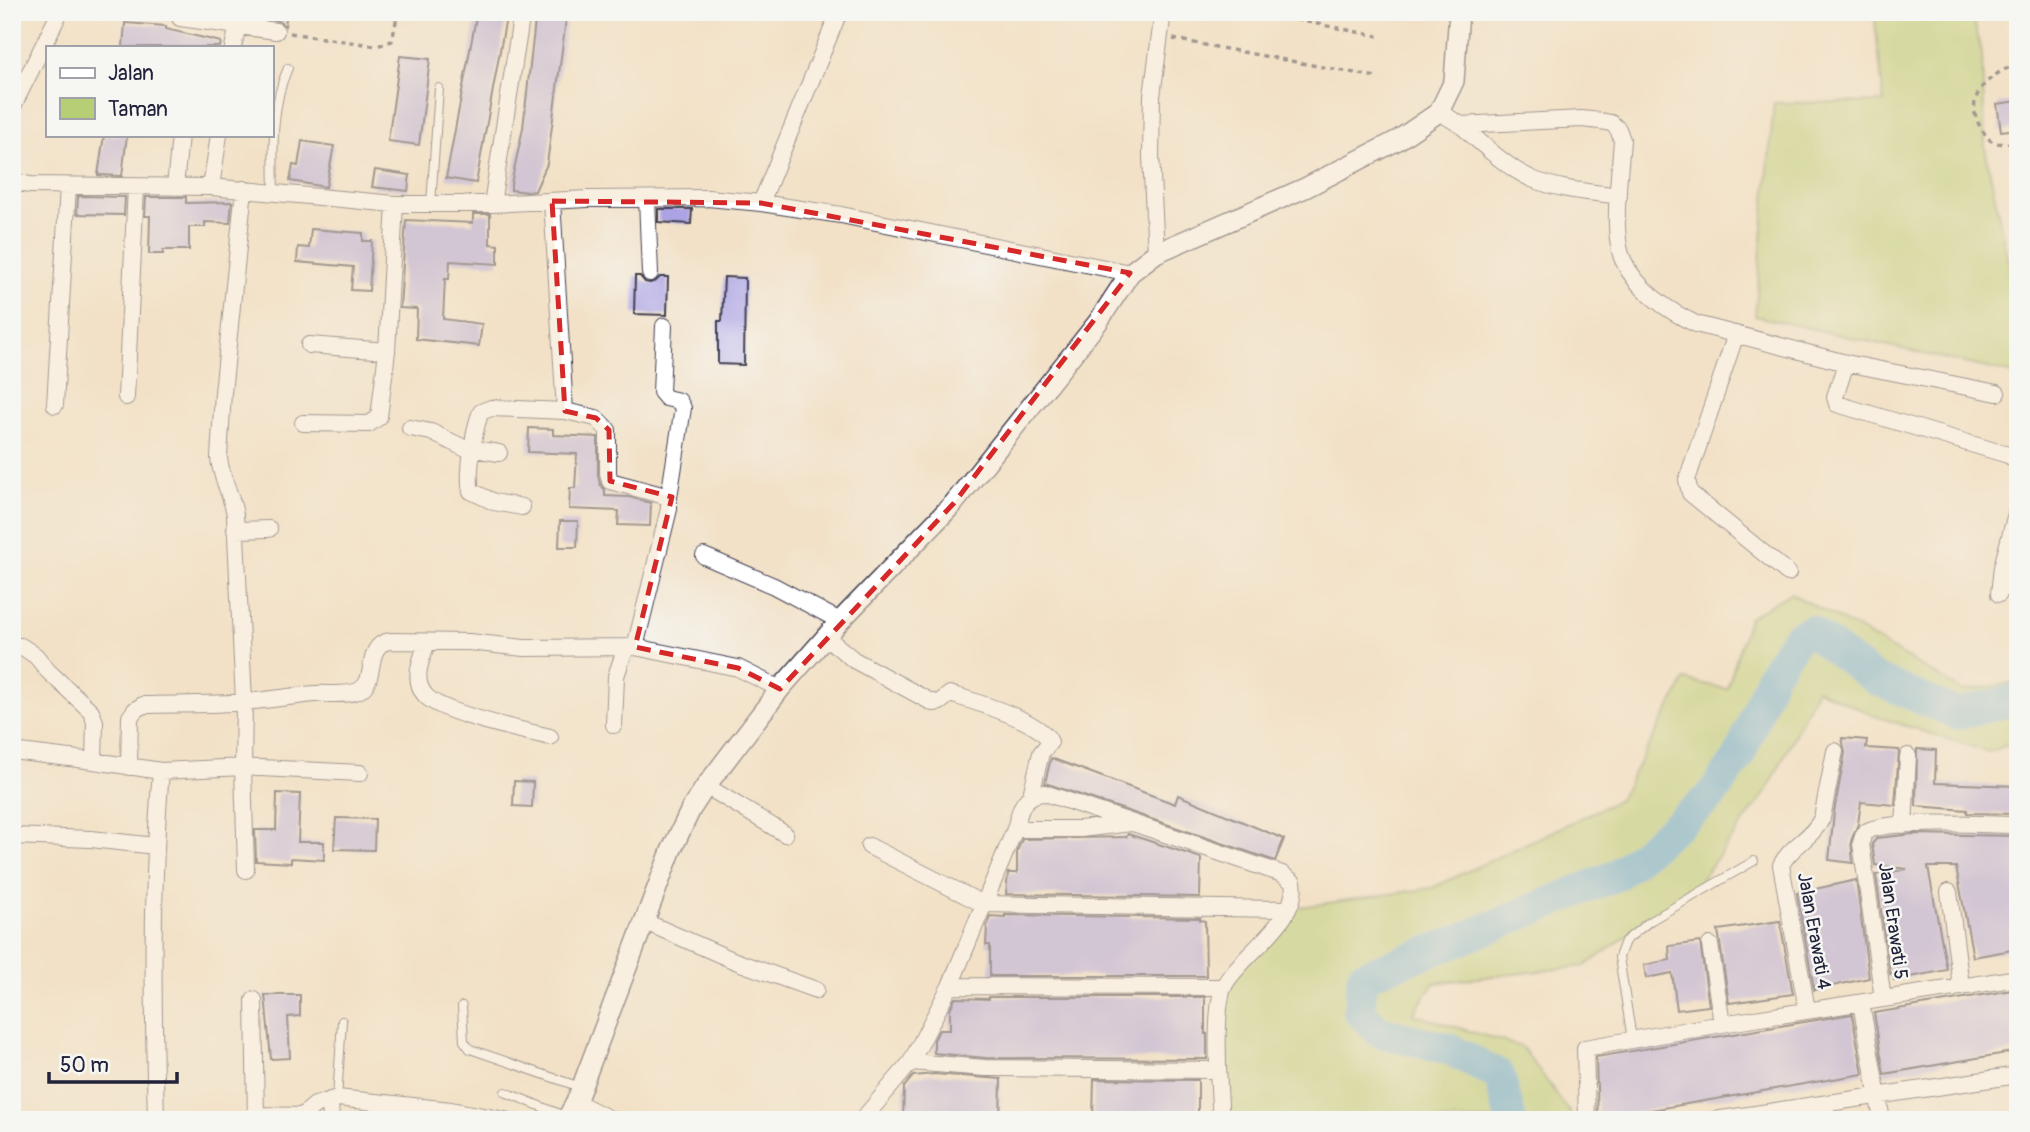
<svg xmlns="http://www.w3.org/2000/svg" width="2030" height="1132" font-family="Pangolin,sans-serif">
  <style>
    .green { fill: #b7cf74; stroke: #6c7858; stroke-width: 2 }
    .lines { fill: none; stroke-linecap: round; stroke-linejoin: round }
    .river { stroke: #5aa8d4; stroke-width: 32 }
    .building { fill: #aca3e4 }
    .service-casing { stroke: #413f50; stroke-width: 10 }
    .minor-casing { stroke: #413f50; stroke-width: 18 }
    .tertiary-casing { stroke: #413f50; stroke-width: 22 }
    .path { stroke: #413f50; stroke-width: 3.5; stroke-dasharray: 5 5; stroke-linecap: butt }
    .service { stroke: #fff; stroke-width: 8 }
    .minor { stroke: #fff; stroke-width: 16 }
    .tertiary { stroke: #fff; stroke-width: 19 }
    .marked { fill: none; stroke: #d62828; stroke-width: 5; stroke-dasharray: 14 9; stroke-linejoin: round }
    .labels { text-anchor: middle; dominant-baseline: central; stroke-width: 5; stroke-linejoin: round; paint-order: stroke }
    .street-label { font-size: 19px; fill: #22223b; stroke: #f6f6f2 }
  </style>
  <rect width="100%" height="100%" fill="#f6f6f2"/>
  <filter id="ink" filterUnits="userSpaceOnUse"><feTurbulence type="fractalNoise" baseFrequency=".0143" numOctaves="2"/><feDisplacementMap in="SourceGraphic" scale="14" xChannelSelector="R" yChannelSelector="G"/><feConvolveMatrix kernelMatrix="1 2 1 2 8 2 1 2 1" color-interpolation-filters="sRGB"/></filter>
  <filter id="wash" filterUnits="userSpaceOnUse"><feTurbulence type="fractalNoise" baseFrequency=".00686" numOctaves="4" result="noise"/><feDisplacementMap in="SourceGraphic" scale="28" xChannelSelector="R" yChannelSelector="G"/><feGaussianBlur stdDeviation="1.57" result="paint"/><feColorMatrix in="noise" values="0 0 0 0 0 0 0 0 0 0 0 0 0 0 0 0 0 1.4 0 .05"/><feComposite in="paint" operator="in"/></filter>
  <g filter="url(#wash)">
    <rect width="100%" height="100%" fill="#f2e1c7"/>
    <path class="green" d="M1874,12h98l10,42 3,93 33,166v62l-263,-59 19,-213 110,-1z
      M1790,593l59,31 114,67 55,-9v59l-30,11 -113,-36 -58,-27 -50,102 -71,95 -111,80 -151,17 -21,31 109,33 49,67 -3,6h-347v-125l66,-86 145,-21 187,-88 66,-120 42,9 22,-71z"/>
    <g class="lines">
      <path class="river" d="M1511,1120l-12,-45 -50,-26 -69,-17 -21,-21 4,-35 92,-34 162,-67 94,-79 28,-39 33,-83 25,-37 13,-6 65,48 82,35 61,-15"/>
    </g>
    <g id="blocks">
      <path class="building" d="M262,12h25l-2,14 -7,-5 -17,-3z
        M477,12h30l-31,171 -30,-5z
        M536,12h31l-20,152 -12,27 -7,1 -17,-2v-6l12,-56z
        M125,23l41,3v3l55,13 -1,5h-97z
        M400,56l30,3 -11,86 -31,-4z
        M2018,101v28l-17,2 -4,-27z
        M104,135h23l-5,41 -24,-1z
        M302,141l32,5 -8,41 -36,-6 3,-16 5,1z
        M375,170l35,5 -2,16 -36,-4z
        M78,196l47,1 -1,18 -47,-1z
        M146,197h40v6l46,-1 -2,21 -25,-1v5h-16v23h-26v4h-14l1,-38h-5z
        M658,209h34l-1,15 -33,-2z
        M473,214h17v30l8,1v19l-48,-3 -1,18h-4l-2,40 39,5 -3,22 -63,-7 1,-30 -17,-1 6,-88 67,3z
        M311,229l52,4v8h9l-3,50 -18,-1 2,-23 -56,-5 1,-15 11,1z
        M635,276h5l5,6 5,1 6,-2 4,-4h8l-1,38 -33,-1z
        M724,277l21,1 -1,87 -26,-1v-43h4z
        M529,428l24,1v6l45,2v38l2,9 5,6v6l24,1 22,6 -1,23 -32,-1 1,-14 -50,-2 1,-21h5l2,-34 -49,-2z
        M560,521h18l-1,26h-18z
        M1842,738l25,2 -1,8 33,2 -4,55 -34,-3 -3,22 -7,17 2,22 -24,-3 5,-48 11,-59z
        M1917,749l19,1 -1,33 83,3v28l-51,-1v-3l-51,-4z
        M1051,758l124,46 3,-9 106,44 -9,22 -230,-78z
        M514,781l19,1 -1,25 -19,-1z
        M277,793l23,1 -2,48h26v18l-33,-2v5l-35,-2 -1,-31h21z
        M336,818l39,1 -1,31 -40,-1z
        M1128,834l73,24 -1,39 -194,-3 2,-21h9v-22l5,-12 104,-2z
        M1913,834l105,2v113l-45,8 -17,-90h-28l19,103 -53,10 -2,-7 -2,1 -14,-99 31,-6 -32,-4 -3,-21 5,-6z
        M1856,880l13,98 -55,12 -17,-97z
        M1005,915l195,3v2l5,1 1,55h-216v-31h-4l1,-20 3,-9 15,1z
        M1780,921l13,73 -64,9 -11,-73z
        M1700,942l9,64 -32,4 -5,-37 -26,5 -2,-13 26,-5 -1,-14z
        M2018,989v62l-134,23 -10,-61z
        M265,995h35v21l-12,1 2,41 -19,1z
        M989,997h216v37h2v25l-222,-1 -51,-5v-13l5,-10h11v-21l5,-11 34,1z
        M1852,1014l11,60 -265,45 -2,-62z
        M934,1074l67,5 -1,41h-97l1,-33 9,-11z
        M1094,1079l104,1v40h-105z"/>
    </g>
  </g>
  <g filter="url(#ink)">
    <use href="#blocks" fill-opacity="0" stroke="#413f50" stroke-width="2"/>
    <g class="lines">
      <defs>
        <path id="service" d="M274,192c-1,-41 -3,-87 14,-124
          M431,204l8,-116
          M462,1006l2,35 6,8 110,38
          M1632,1039l-13,-82 6,-16 25,-20 104,-60
          M505,1092l62,25
          M337,1098l5,-77"/>
        <path id="minor" d="M180,18l58,8
          M233,47l5,-21 38,5
          M12,108l48,-96
          M1439,112l22,13 121,-6 18,2 11,2 7,6 4,11c-2,31 -11,93 1,120 13,29 45,51 73,64l150,39 151,30
          M1461,125c21,19 45,42 71,54 27,11 59,13 87,17
          M12,182l18,3 181,2 184,17h97l95,-5 121,-1 53,5 80,12 289,58
          M175,187l5,-52
          M211,187l8,-52
          M647,199l3,74
          M552,201l13,210 31,7 12,12v43l2,8 59,16v12l-34,138
          M761,203l78,-191
          M492,204l30,-192
          M1156,253l-5,-97 1,-60 11,-84
          M664,326l-3,66 5,6 13,3 4,7 -14,89
          M1736,334l-49,146 3,13 98,80
          M309,345l78,6
          M1846,363l-11,34 2,7 171,51 10,6
          M126,397l10,-210
          M55,405l13,-219
          M303,423l66,1 10,-7 8,-66 8,-147
          M410,428l21,4 31,15 37,6
          M522,507l-28,-5 -23,-11c-4,-16 3,-64 10,-79l10,-4 74,3
          M235,530l34,-1
          M704,556l70,30 66,35
          M1999,594l3,-27 16,-61
          M826,637l28,23 79,43 7,-1 10,-8c22,7 91,26 100,48l-9,11 -10,42
          M427,643c-6,16 -15,37 -2,52 14,18 100,36 125,42
          M12,646h9l15,10 12,15 43,40 4,11 -1,39 67,10 82,-4 1,-65 -9,-187c-3,-20 -15,-38 -16,-58l4,-64 21,-204
          M614,725l2,-49 10,-29
          M12,751l82,10
          M129,767l1,-50 5,-7 8,-5c34,-1 69,0 102,-3 24,-2 47,-6 70,-8 13,-1 31,2 43,-3 21,-9 5,-45 31,-50l80,1 55,6 111,-1 103,21 42,21
          M706,786l79,48
          M1904,825l4,-69
          M1015,829h66l50,-6
          M12,836l79,3 64,7
          M869,846l114,58 304,5
          M246,870l-3,-103 117,6
          M1949,892l12,94
          M643,921l92,40 81,29
          M1710,945l12,79
          M950,986l274,1
          M1883,999l-22,-156 3,-10c17,-15 126,-8 154,-8
          M254,1000l2,120
          M1861,1003l21,117
          M1807,1010l-26,-145c9,-19 32,-27 41,-47l13,-67
          M911,1062l74,6 233,2
          M330,1100l1,20
          M576,1102l36,18
          M256,1115l46,1 13,-11 22,-7 114,12 54,10
          M156,1120c-3,-117 -5,-233 5,-349
          M862,1120l49,-58 39,-76 65,-157c5,-19 7,-35 30,-36l237,81 11,8c8,38 -54,74 -69,104 -11,24 -5,105 -3,134
          M1587,1120l-2,-72 137,-24 296,-46
          M1714,1120l304,-45"/>
        <path id="tertiary" d="M566,1120l10,-18 95,-251 20,-42 15,-23 74,-97 60,-68 114,-118 144,-181 32,-49 26,-20 149,-65 93,-48 41,-28 15,-31 5,-69"/>
      </defs>
      <use href="#service" class="service-casing"/>
      <use href="#minor" class="minor-casing"/>
      <use href="#tertiary" class="tertiary-casing"/>
      <path class="path" d="M1257,12l121,24
        M290,33l87,13 15,-5 6,-29
        M1173,39l203,38
        M2018,64c-27,9 -57,32 -37,64 4,6 7,13 15,15 7,1 15,0 22,0"/>
      <use href="#service" class="service"/>
      <use href="#minor" class="minor"/>
      <use href="#tertiary" class="tertiary"/>
    </g>
  </g>
  <path d="M0 0H2030V1132H0ZM552,201l209,2 369,70 -176,230 -174,186 -42,-21 -103,-21 37,-150 -62,-16 -1,-51 -13,-12 -31,-7z" fill="#f2e1c7" fill-opacity=".55" fill-rule="evenodd"/>
  <path class="marked" d="M552,201l209,2 369,70 -176,230 -174,186 -42,-21 -103,-21 37,-150 -62,-16 -1,-51 -13,-12 -31,-7z"/>
  <g class="labels">
    <g class="street-label">
      <text transform="translate(1893 921) rotate(82)">Jalan Erawati 5</text>
      <text transform="translate(1814 931) rotate(80)">Jalan Erawati 4</text>
    </g>
  </g>
  <rect width="2030" height="1132" fill="none" stroke="#f6f6f2" stroke-width="42"/>
  <rect x="46" y="46" width="228" height="91" fill="#f6f6f2" stroke="#a1a1a9" stroke-width="2"/>
  <rect x="60" y="68" width="35" height="10" fill="#ffffff" stroke="#a1a1a9" stroke-width="2"/>
  <text x="108" y="80" font-size="21" fill="#22223b">Jalan</text>
  <rect x="60" y="98" width="35" height="21" fill="#b7cf74" stroke="#a1a1a9" stroke-width="2"/>
  <text x="108" y="116" font-size="21" fill="#22223b">Taman</text>
  <path d="M49 1072v10h128v-10" fill="none" stroke="#22223b" stroke-width="3.5"/>
  <text x="60" y="1072" font-size="21" fill="#22223b" stroke="#f6f6f2" stroke-width="5" paint-order="stroke">50 m</text>
</svg>
